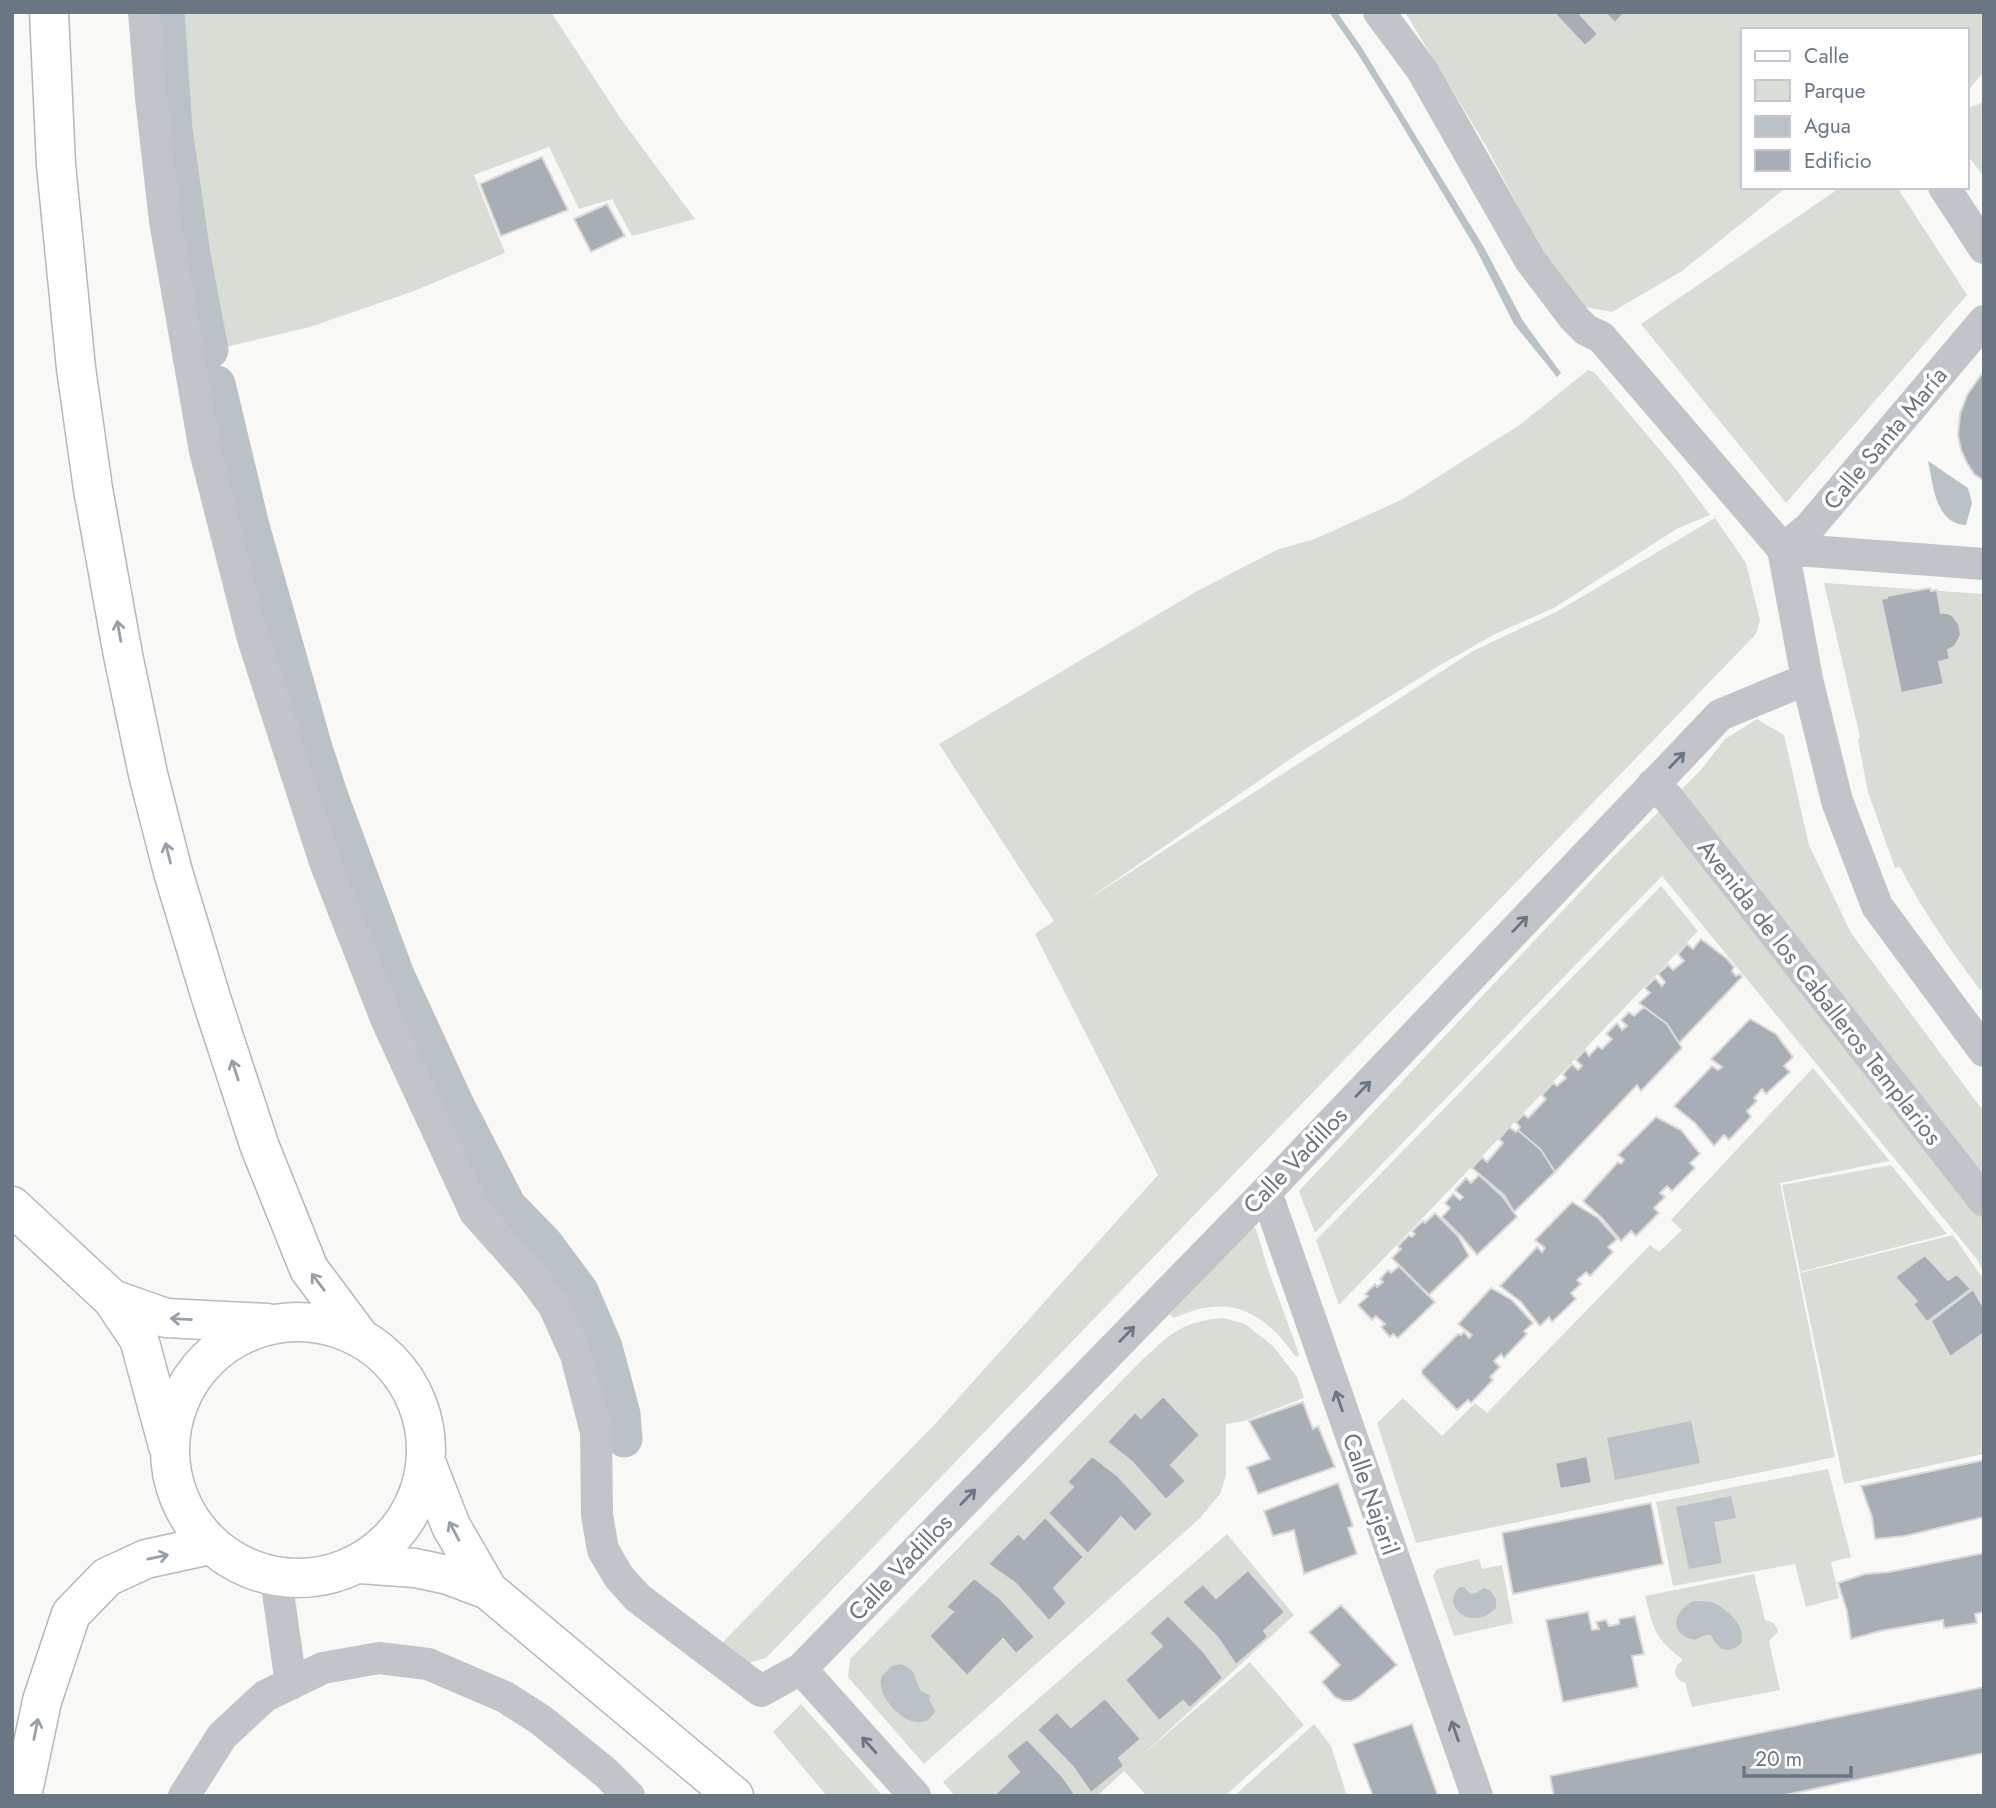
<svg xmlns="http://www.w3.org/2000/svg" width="1996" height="1808" font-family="Jost,sans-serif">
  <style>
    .green { fill: #d8ddd6 }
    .water { fill: #bac2c8 }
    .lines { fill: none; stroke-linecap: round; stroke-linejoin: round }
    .canal { stroke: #bac2c8; stroke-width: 37 }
    .building { fill: #a8aeb5; stroke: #dadbd9; stroke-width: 2 }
    .secondary-casing { stroke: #b6b9be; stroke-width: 41 }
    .highway-casing { stroke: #b4b7bb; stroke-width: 41 }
    .street { stroke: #c1c4c8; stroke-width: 32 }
    .secondary { stroke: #fff; stroke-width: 38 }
    .highway { stroke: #fff; stroke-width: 38 }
    .oneway { stroke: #979fa9 }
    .oneway2 { stroke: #6b7684 }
    .labels { text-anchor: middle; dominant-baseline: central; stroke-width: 7; stroke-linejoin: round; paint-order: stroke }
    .street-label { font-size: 24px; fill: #6b7684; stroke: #fff }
  </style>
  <rect width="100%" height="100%" fill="#f8f9f7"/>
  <path class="green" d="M172,12h379l70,107 74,100 -63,17 -20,-37 -33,10 -30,-62 -75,28 31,78 -91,38 -104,36 -97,23z
    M1405,12h579v60l-15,17 -3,1v-60h-224v157h45l-105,84 -70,41 -27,-5 -41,-52 -58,-109z
    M1984,102v75l-18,-24v-44z
    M1841,187h56l70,108 -181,208 -145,-179z
    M1588,370l6,2 81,96 35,47 -32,13 -124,80 -59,26 -58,33 -138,86 -215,149 389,-251 83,-39 159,-94 31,45 14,57 -4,14 -990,1024 -25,7 -23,-18 218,-224 222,-248 -123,-241 19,-13 -115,-177 260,-154 80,-41 36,-10 88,-40 118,-75z
    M1824,583l160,11v392l-4,4c-30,-40 -57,-79 -80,-123l-5,1 -27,-76 -10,-52 2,-3z
    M1757,719l27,16 25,110 42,88 133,179v161l-8,-15 -314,-382 -347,357 -16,-42 315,-335 86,-85 25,-32z
    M1661,886l37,45 -359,374 -23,-65z
    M1813,1068l77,93 -110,22 55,274 -419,86 -39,-120 26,-25 39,38 33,-33 12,10 163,-168 9,7 23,-22 -11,-10z
    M1891,1165l56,69 -147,38 -18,-87z
    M1253,1226l3,3 12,40 31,85 -1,3 -3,-1c-32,-46 -67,-63 -121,-38l-4,-3 1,-3z
    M1953,1235l31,45v174l-140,30 -44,-211z
    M1224,1318l21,6 28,22 24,31 7,21 -60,23 -18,3v51l-6,19 -20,24 -276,246 -76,-87 2,-18 290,-297c32,-29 39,-40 84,-44z
    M1828,1469l23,88 -20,5 8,36 -33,9 -11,-43 -122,22 -17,-84z
    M1227,1534l67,81 -154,142 110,-95 54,63 -79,71h-78l-23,-25 -27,25h-142l-12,-14z
    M1479,1559l3,10 20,-4 11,58 -59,13 -21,-60 4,-7z
    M1754,1574l11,46c8,2 11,4 13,12l-9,9 11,49 -88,17 -7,-24c-12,-3 -13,-16 -3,-22l-1,-3c-27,-19 -28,-32 -36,-62z
    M801,1704l82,92h-56l-54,-64z
    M1314,1724l17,22 16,50h-113z"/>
  <path class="water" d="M1329,12h8l25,36 123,201 38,72 38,52 -4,4 -43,-53 -38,-75 -77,-129 -43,-69z
    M1928,461l40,27 4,15 -6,22c-31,-1 -33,-41 -38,-64z
    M1691,1421l9,42 -85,17 -8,-42z
    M1731,1496l5,22 -22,4 8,41 -33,6 -13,-62z
    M1460,1587h4l6,7 6,-1 8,-5 6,2 6,9v9c-24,25 -57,-2 -36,-21z
    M1694,1601c7,0 16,0 22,3 11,5 28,21 26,34 -1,6 -1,6 -6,9 -12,8 -20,-2 -25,-12h-6l-10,5c-27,-5 -23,-29 -1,-39z
    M901,1664c18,7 12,14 20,27l10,5 -2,3 6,12c-14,30 -59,-7 -54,-34l11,-11z"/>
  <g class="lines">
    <path class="canal" d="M166,12l8,118 18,125 18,95
      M217,384l34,142 63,222 16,49 66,178 59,128 53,103 37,38 35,47 24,56 18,67 2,25"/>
  </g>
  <path class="building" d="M1553,12h25l20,22 -13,12z
    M1604,12h21l-10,11z
    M542,157l26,53 -67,26 -21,-52z
    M607,204l18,32 -34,16 -17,-33z
    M1984,371v110l-10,-7 -7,-11 -6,-13 -3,-15 2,-21 7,-19z
    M1930,588l1,3 6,-1 4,23h6l5,2 7,9 2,11 -6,11 -7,4 2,9 -11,3 5,22 -43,9 -20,-94 6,-1v-2z
    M1701,939l25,19 8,9 -2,4 4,5 4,-2 2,3 -63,66 -12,-19 -28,-21 11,-10 -5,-5 10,-10 7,8 3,-4 -7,-8 10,-9 5,5 11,-9 -6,-7 9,-10 6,5z
    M1644,1007l23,17 15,24 -41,43 -4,-6 -82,87 -14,-22 -23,-20 2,-3 -4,-5 8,-8 4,4 18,-19 -4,-4 11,-12 4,3 9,-8 -3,-4 9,-10 6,6 4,-4 -6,-6 9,-10 4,6 9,-10 4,3 10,-10 -6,-5 11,-11 5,7 5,-4 -6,-6 8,-8 5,4z
    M1750,1019l26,15 17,23 -9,9 6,6 -24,22 -4,-5 -8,9 3,3 -10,10 4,6 -22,23 -5,-5 -10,11 -19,-23 -21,-17 38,-40 6,4 4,-3 -11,-8z
    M1656,1117l25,13 19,24 -10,9 5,5 -23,23 -5,-5 -7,7 5,4 -11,11 5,5 -23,23 -5,-5 -10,10 -19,-23 -19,-17 35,-39 3,2 3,-4 -6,-5z
    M1509,1127l7,5 2,-2 23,20 14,22 -41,40 -10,-17 -32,-27 10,-11 5,5 16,-19 -4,-4z
    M1479,1175l24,22 14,20 -40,38 -16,-19 -19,-19 8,-9 -5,-5 8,-9 7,6 3,-3 -8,-7 11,-12 5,5z
    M1572,1202l26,16 19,21 -9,8 5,5 -23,24 -4,-4 -9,8 4,4 -10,9 5,6 -24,23 -3,-5 -9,9 -19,-24 -21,-16 37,-39 5,5 3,-4 -10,-8z
    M1435,1213l23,23 11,20 -40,39 -37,-37 9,-9 -3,-3 11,-11 3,2 3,-3 -3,-3 11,-10 2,2z
    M1925,1255l23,25 9,-6 14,15 -44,33 -14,-18 4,-3 -22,-24z
    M1399,1266l36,36 -37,36 -5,-4 -3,3 -9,-10 4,-3 -9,-8 -4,4 -14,-15 10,-9 -3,-2 10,-10 2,3 6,-5 -3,-3 8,-9 3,3z
    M1491,1288l21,12 21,23 -9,8 3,3 -23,24 -3,-4 -7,7 6,6 -10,10 3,3 -22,23 -3,-3 -11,10 -35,-36v-4l36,-36 3,1 3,-3 5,6 3,-3 -14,-11z
    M1973,1289l11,19v25l-34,24 -19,-36z
    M1163,1396l37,39 -29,30 15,16 -20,19 -34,-38 -25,-20 28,-30 6,6z
    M1303,1402l10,27 5,-3 17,41 -77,27 -11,-27 23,-8 -21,-38z
    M1092,1456l26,20 35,38 -18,18 -14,-15 -33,37 -40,-41 25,-26 -6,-5z
    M1587,1456l5,27 -32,6 -5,-26z
    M1984,1460v57l-79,19 -30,3 -3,-22 -11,-31z
    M1338,1483l15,43 -5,2 9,26 -53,20 -10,-44 -21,6 -9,-25z
    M1651,1503l12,61 -150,30 -11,-61z
    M1045,1517l39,40 -30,31 13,15 -18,18 -34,-38 -27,-19 30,-31 6,6z
    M1984,1553v59l-9,2 2,9 -33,5 -1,-8 -63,11 -29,8 -4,-28 -9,-28 27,-9 24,-2z
    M1248,1570l37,42 -21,19 4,6 -32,28 -18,-27 -36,-36 21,-18 13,14z
    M974,1578l27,21 34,38 -19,17 -13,-15 -36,37 -38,-40 24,-24 -7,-5z
    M1341,1605l56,60 -38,32 -8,4h-8l-8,-4 -13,-15 18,-17 -31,-33z
    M1588,1612l4,18 7,-1 -3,-7 10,-2 3,6 10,-2v-5l16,-3 9,38 -12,2 6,31 -75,15 -17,-82z
    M1168,1615l35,36 20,27 -33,30 -7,-7 -24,20 -34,-41 37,-34 -13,-13z
    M1984,1687v66l-204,43h-226l-4,-20z
    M1105,1698l36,41 -22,19 5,8 -33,27 -18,-26 -36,-37 20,-18 14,15z
    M1412,1724l26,72h-65l-20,-52z
    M1027,1739l36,38 13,19h-83l26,-24 -13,-16z"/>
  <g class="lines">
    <defs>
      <path id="secondary" d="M12,1206l100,93 27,40 29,107
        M112,1299l54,19 101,5
        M170 1450a128 128 0 1 1 256 0a128 128 0 1 1-256 0Z
        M426,1462l25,64 37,64
        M360,1564l55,4 33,7 40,15 246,206"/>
      <path id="highway" d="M49,12l7,153 20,203 17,121 30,166 25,119 25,98 39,129 48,146 49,122 50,67
        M22,1796l20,-95 29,-87 36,-37 39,-18 64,-14"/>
    </defs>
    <use href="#secondary" class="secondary-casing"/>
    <use href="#highway" class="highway-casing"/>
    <path class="street" d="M144,12l7,86 14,123 40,230 48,188 73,226 61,156 88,191 56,63 23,31 22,49 20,77 1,83 6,35 16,27 19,21 123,93 40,-22 465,-477 454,-477 87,-36
      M1379,12l43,58 108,190 44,58 12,12 15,7 182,212 24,130 30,122 40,105 107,145
      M1944,187l40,61
      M1783,549l26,-21 175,-207
      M1783,549l201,15
      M1653,784l16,15 315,402
      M1266,1192l211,604
      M276,1578l15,106
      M801,1669l114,127
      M184,1796l38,-60 43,-40 58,-28 56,-10 49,6 77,33 36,23 65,53 23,23"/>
    <use href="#secondary" class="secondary"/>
    <use href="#highway" class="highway"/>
  </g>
  <defs><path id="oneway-shaft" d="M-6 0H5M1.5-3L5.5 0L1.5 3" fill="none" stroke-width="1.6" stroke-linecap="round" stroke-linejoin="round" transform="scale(1.75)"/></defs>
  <g class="oneway">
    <use href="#oneway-shaft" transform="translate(119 631) rotate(-100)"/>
    <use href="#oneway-shaft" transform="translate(168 853) rotate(-104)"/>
    <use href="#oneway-shaft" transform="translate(235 1070) rotate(-108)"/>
    <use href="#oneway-shaft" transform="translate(318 1282) rotate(-127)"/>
    <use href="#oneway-shaft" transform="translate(181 1319) rotate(-177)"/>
    <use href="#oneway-shaft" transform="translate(454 1531) rotate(-118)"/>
    <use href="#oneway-shaft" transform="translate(158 1557) rotate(-12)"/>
    <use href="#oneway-shaft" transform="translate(36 1729) rotate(-78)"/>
  </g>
  <g class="oneway2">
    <use href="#oneway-shaft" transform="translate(1677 760) rotate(-46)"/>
    <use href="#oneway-shaft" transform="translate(1520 924) rotate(-46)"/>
    <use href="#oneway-shaft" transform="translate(1363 1089) rotate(-46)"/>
    <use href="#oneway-shaft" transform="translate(1127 1334) rotate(-46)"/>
    <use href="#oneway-shaft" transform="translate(1339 1401) rotate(-109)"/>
    <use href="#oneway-shaft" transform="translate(968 1497) rotate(-46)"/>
    <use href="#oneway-shaft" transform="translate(1455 1731) rotate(-109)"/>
    <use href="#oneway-shaft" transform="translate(869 1745) rotate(-132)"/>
  </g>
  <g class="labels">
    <g class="street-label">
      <text transform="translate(1885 438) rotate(-50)">Calle Santa María</text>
      <text transform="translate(1820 992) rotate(52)">Avenida de los Caballeros Templarios</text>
      <text transform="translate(1295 1160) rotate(-46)">Calle Vadillos</text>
      <text transform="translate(1371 1494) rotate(71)">Calle Najeril</text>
      <text transform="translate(900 1567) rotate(-46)">Calle Vadillos</text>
    </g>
  </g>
  <rect width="1996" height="1808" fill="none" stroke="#6b7684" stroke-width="28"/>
  <rect x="1741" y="28" width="228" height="161" fill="#ffffff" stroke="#c4c8ce" stroke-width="2"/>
  <rect x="1755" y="51" width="35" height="10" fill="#ffffff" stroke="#c4c8ce" stroke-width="2"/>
  <text x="1804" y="63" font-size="21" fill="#6b7684">Calle</text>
  <rect x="1755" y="80" width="35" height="21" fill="#d8ddd6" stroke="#c4c8ce" stroke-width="2"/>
  <text x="1804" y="98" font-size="21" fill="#6b7684">Parque</text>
  <rect x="1755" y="116" width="35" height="21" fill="#bac2c8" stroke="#c4c8ce" stroke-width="2"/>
  <text x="1804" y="133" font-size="21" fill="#6b7684">Agua</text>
  <rect x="1755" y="150" width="35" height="21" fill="#a8aeb5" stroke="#c4c8ce" stroke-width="2"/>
  <text x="1804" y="168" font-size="21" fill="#6b7684">Edificio</text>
  <path d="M1744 1766v10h107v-10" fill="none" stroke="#6b7684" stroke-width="3.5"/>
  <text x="1755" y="1766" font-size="21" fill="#6b7684" stroke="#ffffff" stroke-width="5" paint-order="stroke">20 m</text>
</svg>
